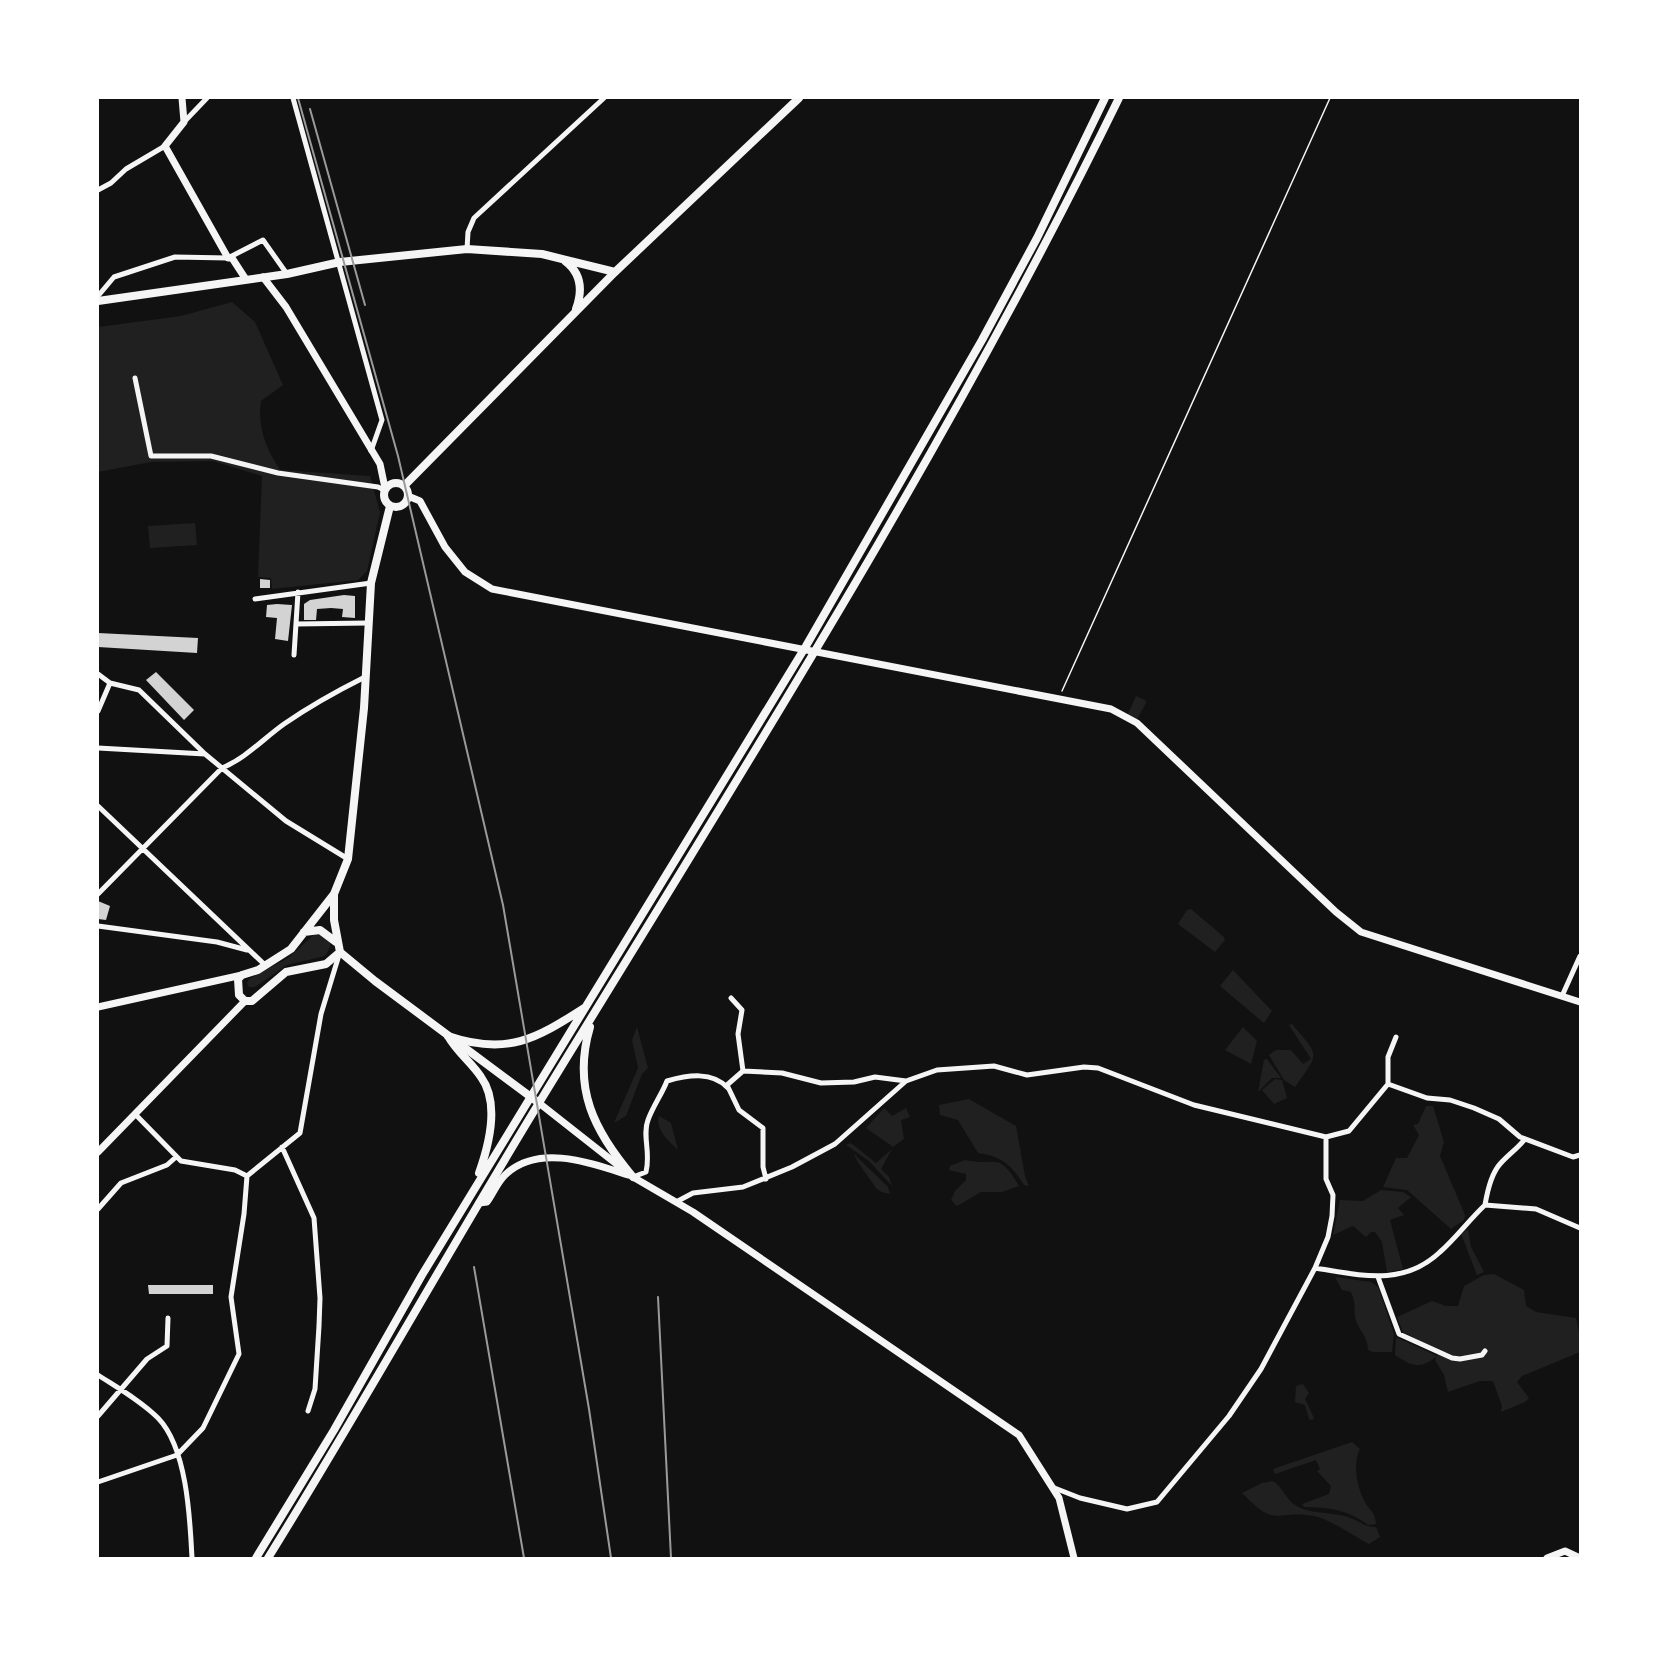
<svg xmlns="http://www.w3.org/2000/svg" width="1678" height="1656" font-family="'Zilla Slab',serif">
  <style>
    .green { fill: #202020 }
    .building { fill: #d3d3d3 }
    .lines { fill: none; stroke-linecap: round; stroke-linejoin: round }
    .path { stroke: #f5f5f5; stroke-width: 1.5 }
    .minor { stroke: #f5f5f5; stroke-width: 5 }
    .tertiary { stroke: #f5f5f5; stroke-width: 7 }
    .secondary { stroke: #f5f5f5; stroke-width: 8 }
    .primary { stroke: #f5f5f5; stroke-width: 8 }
    .rail { stroke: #9a9a9a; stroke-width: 2 }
  </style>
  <rect width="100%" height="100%" fill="#111"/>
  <path class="green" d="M232,302l23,20 28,63 -22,16c-4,25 5,48 19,69l90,6 10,36 -13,59 -9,9 -86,9 -1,-11 -13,-1 4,-101 -49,-15 -62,1 -53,10v-145l83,-11z
    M195,523l2,22 -47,3 -2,-22z
    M1136,696l9,4 1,3 -10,18 -9,-5z
    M1191,909l33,28 1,3 -10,12 -37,-28 9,-14z
    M316,933h8l6,6v8l-5,9 -38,9 -32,22h-6l-2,-4 2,-4 39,-21z
    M1233,970l39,41 -8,12 -44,-37z
    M1292,1024c28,33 28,28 3,63l-11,-7 -15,-25 7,-5h15l12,14 8,-5 -22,-34z
    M637,1027l11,41 -6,6 -16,42 -12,7 24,-55 -6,-28z
    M1243,1027l14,14 -6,23 -26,-14z
    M1267,1059l14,19h-9l-14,14 6,-32z
    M1275,1079l7,1 5,18 -13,6 -12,-14z
    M969,1099l47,27 9,50 4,10 -5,-1c-13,-20 -22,-29 -46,-32l-20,-33 -18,-5 -1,-10z
    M1426,1106h7l11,36 -4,14 25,59 -1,5 -13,9 -44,-39 -24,-3 13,-29h11l12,-23 -6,-10 5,-1z
    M884,1108l8,8 14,-8 4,9 -9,3 3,19 -11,8 -27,-19z
    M659,1116l12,7 7,27c-9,-9 -23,-20 -19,-34z
    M851,1143l25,20 16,-14 -11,20 8,8 3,9 -23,-25 -23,-16z
    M854,1154l34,33 2,7c-5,-1 -10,-2 -14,-6 -4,-6 -21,-29 -22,-34z
    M965,1160c32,7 33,-10 54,26l-17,6h-21l-24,14 -6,-6 4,-9 11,-11v-6l-17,-4 1,-4z
    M1381,1190l22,2 8,5 -13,11 6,7 -14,5 13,49 -16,3 -5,-30 -7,-10h-4l-5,5 -13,-11 -20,9 7,-35 23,1z
    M1468,1229l3,18 13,25 -7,3 -16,-41z
    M1494,1274l30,16 2,16 10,6 40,6 4,18v16l-58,24 -5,6 12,16 -4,4 -24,10 1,-6 -9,-25h-13l-32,11 -4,-17 -9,-15 4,-9 -36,-19 -6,-15 35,-16 14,5h12l6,-20 20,-11z
    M1335,1277l36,5 7,5 16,47 -2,18h-19l-5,-2c0,-15 -11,-21 -13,-34 -1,-13 1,-11 -4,-24l-9,-2z
    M1396,1337l41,19c-16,14 -26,10 -42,-1z
    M1303,1384l6,9 -4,6 9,19 -2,2 -3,-1 -4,-14 -10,-3 1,-16z
    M1352,1442l8,7c-8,16 -3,39 6,55 6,8 9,9 10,20l-8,1c-19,-15 -40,-18 -64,-18l-2,-3 27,-10 2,-8 -14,-15 3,-2 -4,-9 -41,14 -2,-5z
    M1273,1481c10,7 13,18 22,24 15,10 39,6 55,13 11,4 15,9 26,9l4,10 -11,7c-14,-7 -41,-26 -55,-28 -41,-7 -36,14 -72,-23l20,-10z"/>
  <path class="building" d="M260,579l10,1v8h-10z
    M344,595l11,1v22l-13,-1 1,-8 -12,-1 -14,1 -1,11h-12v-16l6,-4z
    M277,604l15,1 -4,36 -13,-2 2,-21 -11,-1 1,-12z
    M98,633l100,5 -1,15 -99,-6z
    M156,672l38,38 -10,10 -38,-40z
    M98,901l12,5 -4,14 -8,-1z
    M148,1285h65v9h-64z"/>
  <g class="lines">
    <path class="path" d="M1062,691l268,-593"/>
    <path class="minor" d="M293,98l89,322 -11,31
      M184,122l23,-24
      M98,190l13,-7 15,-14 39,-23
      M467,249l1,-17 6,-14 130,-120
      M98,296l16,-19 61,-20 53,1 35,-18 24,34
      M135,378l16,78h60l67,17 100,14 6,3
      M255,599l116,-16
      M296,624l72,-1
      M294,655l4,-63
      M98,674l12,9 -12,28
      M110,683l29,7 66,64 81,67 62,38
      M98,748l107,6
      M98,806l167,159
      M98,894l124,-126c24,-10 41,-29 62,-44 26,-18 53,-33 81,-47
      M98,926l119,16 30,8
      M1562,996l18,-40
      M731,998l11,12 -4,24 5,37 -16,14 12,25 24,18v39l3,12
      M743,1071l39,2 39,10 33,-1 21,-5 31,4
      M1388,1084l39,14 23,2 24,8 25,11 21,18 53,20 7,-2
      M135,1114l46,47 54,9 12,6
      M1525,1139c-8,10 -17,16 -25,25 -9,10 -13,29 -15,41l51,4 44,19
      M282,1147l32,71 6,80 -1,28 -4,63 -7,22
      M633,1177l13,-5c5,-20 -4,-36 2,-52 5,-14 14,-26 19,-39 21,-6 45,-10 61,7
      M676,1202l17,-9 50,-6 49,-20 43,-23 71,-63 31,-11 57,-4 33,9 57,-8 14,1 96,37 132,32 23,-6 39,-47v-27l8,-20
      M98,1209l23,-26 46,-18 9,-8
      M1315,1268l13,-31 4,-21 1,-21 -7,-16v-42
      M1378,1277l21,57 53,24 8,1 22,-4 3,-4
      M98,1375c20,13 43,26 60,43 29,30 32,100 34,140
      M98,1416l49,-57 20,-13 1,-28
      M98,1482l79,-27 26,-27 36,-74 -8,-57 13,-83 3,-38 53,-43 21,-119 18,-59
      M1052,1487l28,11 47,11 30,-7 72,-86 32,-47 54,-101c45,7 88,19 125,-16 16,-14 29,-32 45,-47"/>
    <path class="tertiary" d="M182,98l2,24 -19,24 63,112h4l13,20
      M263,277l23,30 94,157 5,24
      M408,496l12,5 25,46 20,25 27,17 619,120 26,14 199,189 25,20 219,70
      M98,1007l144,-32
      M539,1103l94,74 60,35 326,223 40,63 15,60
      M98,1152l147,-151
      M479,1203l8,-1c6,-8 10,-19 18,-27 33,-32 86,-12 123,0
      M1547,1558l18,-7 15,7"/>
    <path class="secondary" d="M565,261c16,12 18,29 11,48
      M98,301l189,-27 53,-12 127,-13 75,5 73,18
      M384 495a12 12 0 1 1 24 0a12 12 0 1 1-24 0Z
      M404,486l211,-214 184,-174
      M334,894v26l6,32
      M304,932l16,-2 16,12
      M340,952l-14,12 -40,8 -34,29h-7l-6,-6 -1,-16 4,-4 16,-5 33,-21 43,-55 14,-35 16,-151 7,-125 19,-77
      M340,952l35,29 164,122"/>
    <path class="primary" d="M590,1027c-18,61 4,104 43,150
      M448,1036c9,16 23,26 33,41 19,26 8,68 -2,96
      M448,1036c59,20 88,3 136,-28
      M256,1558l78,-128 88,-155 384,-629 176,-306 55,-102 68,-140
      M268,1558c94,-151 181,-308 274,-460 201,-328 408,-654 577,-1000"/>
    <path class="rail" d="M298,98l100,358 105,449 86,504 22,149
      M310,109l55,196
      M474,1267l50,291
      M658,1297l13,261"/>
  </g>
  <rect width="1678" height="1656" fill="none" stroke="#ffffff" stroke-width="198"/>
</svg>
